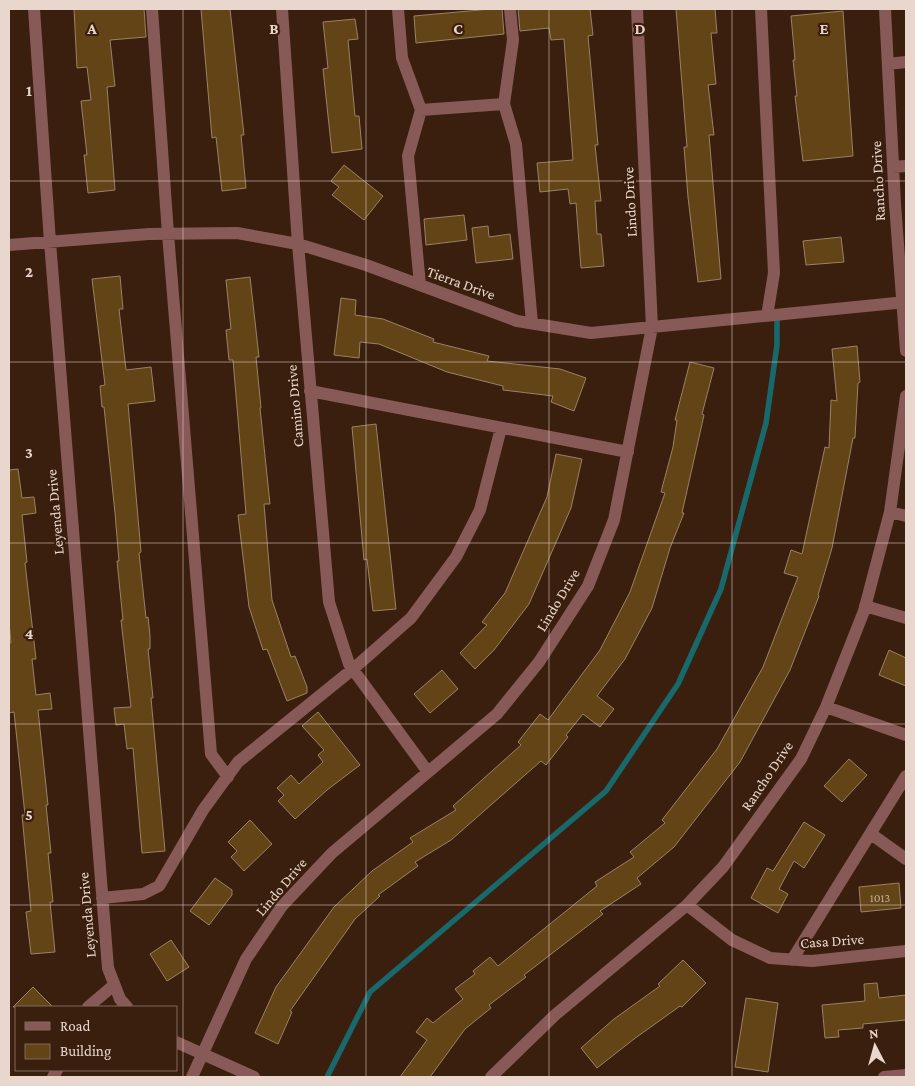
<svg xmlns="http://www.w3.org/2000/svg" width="915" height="1086" font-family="'Crimson Pro',serif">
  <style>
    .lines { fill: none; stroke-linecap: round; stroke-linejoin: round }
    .stream { stroke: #18696c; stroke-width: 5.5 }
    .building { fill: #634416; stroke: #998265 }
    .minor { stroke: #875a57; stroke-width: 12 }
    .grid { fill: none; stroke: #e9d6cc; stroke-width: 1; stroke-opacity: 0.55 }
    .labels { text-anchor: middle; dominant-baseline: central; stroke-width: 4.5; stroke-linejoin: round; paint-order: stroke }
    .number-label { font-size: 12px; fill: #c8b29e }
    .street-label { font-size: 15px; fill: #e9d6cc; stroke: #3a1f0e }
    .grid-label { font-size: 16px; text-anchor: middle; font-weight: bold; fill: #e9d6cc; stroke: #3a1f0e; stroke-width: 4.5; stroke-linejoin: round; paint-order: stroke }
  </style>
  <rect width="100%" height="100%" fill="#3a1f0e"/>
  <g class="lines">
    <path class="stream" d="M327,1077l43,-85 236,-201 72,-107 43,-95 45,-166 11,-78v-30"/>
  </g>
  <path class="building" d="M74,9h70l2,28 -36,3 5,46 -8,1 8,103 -27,3 -4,-38h3l-6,-54 10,-1 -4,-33 -10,1z
    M201,9h29l14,126h-3l5,53 -24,3 -6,-54 -4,1z
    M491,9h11l2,25 -88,9 -2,-27z
    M518,9h72l3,26 -5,1 10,109h-3l6,56h-6l2,33h4l3,32 -23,2 -5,-65 -6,1 -2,-15 -28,3 -3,-29 36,-3 -9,-121 -13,1 -2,-12 -29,3z
    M676,9h39l2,24h-6l5,51 -8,1 6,50h-5l12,144 -23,3 -10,-85 -4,-50h3z
    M843,11l10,145 -50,5 -8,-65h2l-4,-36h2l-4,-44z
    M355,19l3,20 -10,1 7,76h4l3,33 -30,4 -9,-84 5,-1 -5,-46z
    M344,165l39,31 -19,24 -32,-25 7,-8 -8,-6z
    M464,215l3,25 -41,5 -2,-26z
    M488,226l1,11 21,-3 3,25 -37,4 -4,-35z
    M841,237l3,25 -38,3 -3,-24z
    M120,276l3,33h-4l7,61 25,-3 4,34 -27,3 13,148 -2,1 7,65 2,-1 2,18v14h-2l5,49h-2l14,153 -23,2 -9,-105 -6,1 -3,-25 -8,1 -2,-17 17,-1 -10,-87h2l-6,-59h2l-4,-48 -11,-106h-2l-2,-21 5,-1 -13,-106z
    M250,277l9,80h-3l5,51h-1l10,96h-6l8,96 19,57 4,-1 12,31v6l-20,8 -20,-52 -4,1 -14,-43 -11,-92 8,-1 -13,-154h-4l-3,-30 5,-1 -5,-49z
    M341,298l15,2 -1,15 28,4 51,20 -1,3 56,14 -2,5 73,8 26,9 -12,33 -23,-9 2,-6 -50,-6v-4l-56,-14 -68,-28 -19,-2 -1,16 -25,-3z
    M857,346l3,36 -2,1 -3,55h-2l-21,110 -14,47 1,1 -29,74 -50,92 -66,85 -37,31 4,6 -41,27 3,3 -79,61 2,2 -37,28 2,3 -26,21 -35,48h-30l27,-37 -11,-8 11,-14 6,5 30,-24 -8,-10 20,-15 -2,-3 17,-14 8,9 99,-80 -2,-4 39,-25 -4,-5 35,-29 -3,-3 55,-71 46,-82 35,-90 -14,-4 7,-23 11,4 23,-107 4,1 2,-48 6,1 -5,-52z
    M690,362l24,6 -12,46 2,1 -22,98h2l-14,35 -18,60 -27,51 -28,37 17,13 -14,18 -17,-13 -17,21 2,2 -22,28 -5,-4 -90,79 -36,22 3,4 -40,29 2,1 -25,23 -65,92 2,1 -14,32 -23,-11 21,-46 58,-80 38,-36 41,-29 -3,-4 46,-28 -3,-4 68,-61 -3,-3 22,-28 8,6 52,-70 30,-58 35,-99 -4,-1 12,-45 4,-27h-2z
    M376,424l20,185 -23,2 -6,-52 -3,1 -12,-133z
    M556,454l26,5 -11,49 -42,96 -35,46 -19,19 -15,-16 27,-28 -5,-3 23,-29 42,-96z
    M18,469l4,29 12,-1 2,16 -14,2 5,47 -2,1 11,96h-4l4,36 14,-2 2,16 -14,1 10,95h-2l5,48h-3l5,49h-3l5,50 -24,2 -5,-42 5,-1 -9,-96h3l-11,-103 -5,1v-70h2l-2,-21v-152z
    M889,650l17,8v28l-27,-11z
    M442,670l16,19 -28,24 -16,-19z
    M318,712l42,53 -33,25 -32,29 -17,-18 6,-6 -7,-7 14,-13 8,9 24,-22 -5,-7 6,-5 -22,-24z
    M849,759l18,16 -25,27 -18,-16z
    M250,820l22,24 -28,27 -13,-14 6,-6 -9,-9z
    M804,822l21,13 -21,33 -10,-7 -15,28 9,5 -10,19 -27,-15 16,-30 6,3z
    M215,878l17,12v5l-23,30 -19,-14z
    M899,883l2,25 -40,4 -2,-25z
    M171,940l18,27 -22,14 -17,-27z
    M683,960l23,23 -24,24 -2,-1 -46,33 -37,29 -16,-20 33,-29 46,-33 -2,-2z
    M877,983l2,15 27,-3v25l-43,4v4l-25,2 1,7 -14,1 -3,-33 43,-4 -1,-17z
    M33,987l20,20h-40z
    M746,998l32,5 -10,69 -33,-5z"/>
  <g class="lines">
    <path class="minor" d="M34,9l16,233 58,726 12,31 7,8
      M152,9l16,225 43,520 17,23
      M282,9l16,235 31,358 20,62 79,108
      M398,9l4,49 19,52 -13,46 12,129
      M510,9l3,31 -9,64 12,40 16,179
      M761,9l13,264 -7,43
      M885,9l10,195 11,147
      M888,64l18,-2
      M421,110l83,-6
      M893,167l13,-1
      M9,245l140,-11 88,-1 61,11 68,21 151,56 74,12 315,-31
      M310,391l318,61
      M890,512l16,4
      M865,606l41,12
      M826,707l80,28
      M871,834l35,25
      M102,898l41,-4 16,-8 44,-76 35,-48 115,-93 58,-51 45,-61 24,-47 21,-82
      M687,905l45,35 38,18 42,3 94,-10
      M792,960l114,-184
      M88,1007l26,-22
      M176,1042l78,35
      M53,1077l4,-7
      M192,1077l54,-118 36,-53 50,-53 165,-139 42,-52 49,-76 26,-66 38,-193 -15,-318
      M491,1077l64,-62 132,-110 36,-38 78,-108 25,-52 38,-96 26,-99 16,-116
      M884,1077l22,-2"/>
  </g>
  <path class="grid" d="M183,9v1068M366,9v1068M549,9v1068M732,9v1068M9,181h897M9,362h897M9,543h897M9,724h897M9,905h897"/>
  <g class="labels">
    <g class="number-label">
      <text x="880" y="898">1013</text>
    </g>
    <g class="street-label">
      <text transform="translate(878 181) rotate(-93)">Rancho Drive</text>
      <text transform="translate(630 202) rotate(-93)">Lindo Drive</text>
      <text transform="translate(461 283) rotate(20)">Tierra Drive</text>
      <text transform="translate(295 406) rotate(-95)">Camino Drive</text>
      <text transform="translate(55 512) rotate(-95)">Leyenda Drive</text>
      <text transform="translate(558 600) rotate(-59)">Lindo Drive</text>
      <text transform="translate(767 776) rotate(-56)">Rancho Drive</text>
      <text transform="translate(281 887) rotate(-50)">Lindo Drive</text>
      <text transform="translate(87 915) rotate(-95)">Leyenda Drive</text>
      <text transform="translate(832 941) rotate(-4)">Casa Drive</text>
    </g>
  </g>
  <g class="grid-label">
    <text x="92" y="34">A</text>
    <text x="274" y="34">B</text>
    <text x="458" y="34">C</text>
    <text x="640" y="34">D</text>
    <text x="824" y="34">E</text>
    <text x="29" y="96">1</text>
    <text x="29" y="277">2</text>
    <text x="29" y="458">3</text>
    <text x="29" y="639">4</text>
    <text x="29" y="820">5</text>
  </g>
  <rect width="915" height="1086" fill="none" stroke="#e9d6cc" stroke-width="20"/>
  <rect x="15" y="1006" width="162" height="65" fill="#3a1f0e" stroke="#80685a"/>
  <rect x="25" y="1022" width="25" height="8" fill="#875a57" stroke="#80685a"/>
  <text x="60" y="1031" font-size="15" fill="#e9d6cc">Road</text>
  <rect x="25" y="1044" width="25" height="15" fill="#634416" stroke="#80685a"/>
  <text x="60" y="1056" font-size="15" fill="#e9d6cc">Building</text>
  <g transform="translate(875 1046) rotate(354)" stroke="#3a1f0e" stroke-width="4" paint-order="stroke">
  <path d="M0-4L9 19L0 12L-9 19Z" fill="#e9d6cc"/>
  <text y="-8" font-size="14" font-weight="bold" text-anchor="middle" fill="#e9d6cc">N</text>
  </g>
</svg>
